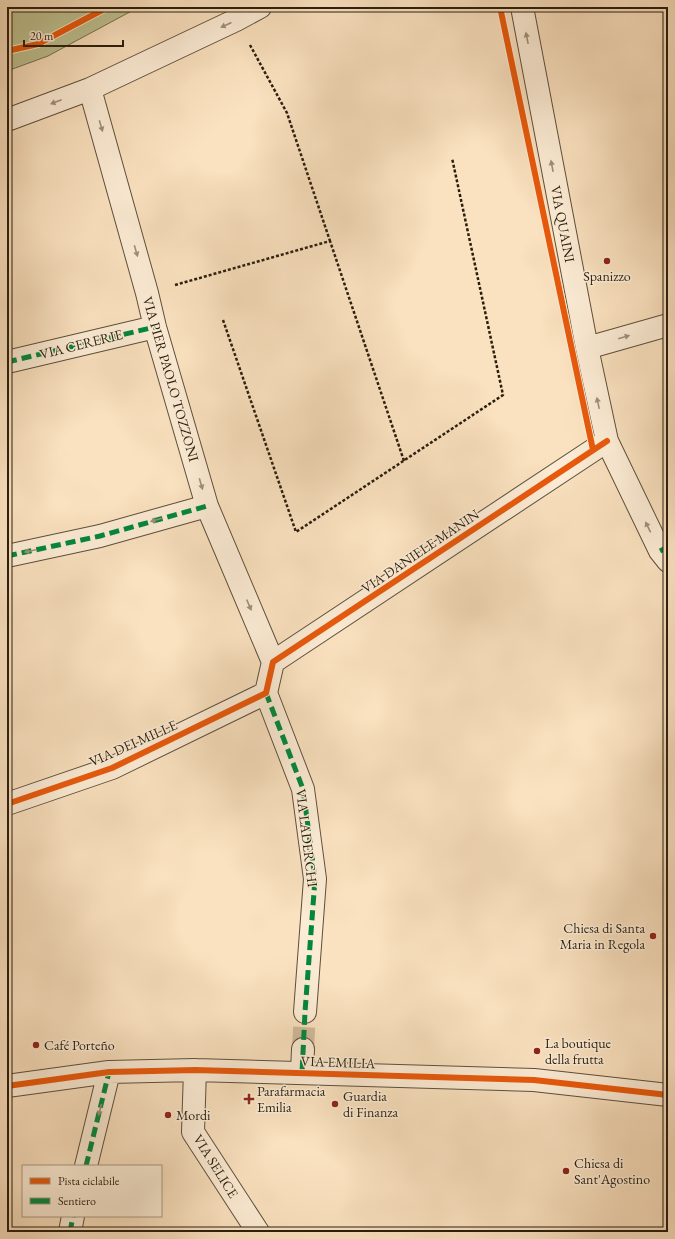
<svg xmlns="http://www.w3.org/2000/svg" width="675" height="1239" font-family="'EB Garamond',serif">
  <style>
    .green { fill: #bfc291; stroke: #747050 }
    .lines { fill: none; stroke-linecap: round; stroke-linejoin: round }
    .street-tunnel { stroke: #d0ba9c; stroke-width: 22; stroke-dasharray: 22 11; stroke-linecap: butt }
    .street-casing { stroke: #5e4f3b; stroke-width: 24 }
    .path { stroke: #2a1e0f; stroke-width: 2.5; stroke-dasharray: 3 2; stroke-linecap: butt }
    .street { stroke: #fcecd5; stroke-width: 22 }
    .quiet { stroke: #00873e; stroke-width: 5; stroke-dasharray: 10 5; stroke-linecap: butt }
    .cycleway-casing { stroke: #fcecd5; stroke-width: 8 }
    .cycleway { stroke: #e8590c; stroke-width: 6 }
    .oneway { fill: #9e8f7c }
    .poi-dot { fill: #8f2418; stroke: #fcecd5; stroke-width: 1.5 }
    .labels { text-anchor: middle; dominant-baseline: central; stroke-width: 3; stroke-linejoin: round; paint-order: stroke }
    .street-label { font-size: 14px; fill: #2a1e0f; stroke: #fcecd5 }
    .poi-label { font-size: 14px; fill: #2a1e0f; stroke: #fcecd5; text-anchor: start }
  </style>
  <rect width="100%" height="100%" fill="#fae1bf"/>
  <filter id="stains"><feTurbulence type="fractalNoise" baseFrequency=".005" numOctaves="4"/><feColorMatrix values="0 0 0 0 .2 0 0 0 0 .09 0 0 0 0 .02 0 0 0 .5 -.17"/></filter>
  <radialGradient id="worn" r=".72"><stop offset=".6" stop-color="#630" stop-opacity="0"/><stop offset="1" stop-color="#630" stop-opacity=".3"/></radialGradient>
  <path class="green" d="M7,7h132l-91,49 -41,15z"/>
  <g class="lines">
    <path class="street-tunnel" d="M303,1049l2,-37"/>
    <defs>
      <path id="street" d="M522,7l65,341 20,93 53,110 8,10
        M90,89l57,204 8,34 52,179 66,156
        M7,120l83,-31 146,-69 24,-13
        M587,348l81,-23
        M7,362l148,-35
        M7,556l93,-20 107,-30
        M266,693l7,-31 334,-221
        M266,693l37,96 12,90 -10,133
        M7,804l105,-36 154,-75
        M195,1070l-2,62 65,100
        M302,1073l1,-24
        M7,1086l102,-14 86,-2 339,10 134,15
        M86,1166l23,-94
        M70,1232l3,-16"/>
    </defs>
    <use href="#street" class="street-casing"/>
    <path class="path" d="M250,45l37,68 43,128
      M175,285l155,-44 74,220
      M223,320l73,212 207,-137 -51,-237"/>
    <use href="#street" class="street"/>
    <path class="quiet" d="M7,362l148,-35
      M660,551l8,-4
      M7,556l93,-20 107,-30
      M266,693l37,96 12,90 -10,133 -3,61
      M86,1166l23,-94
      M70,1232l3,-16"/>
    <defs>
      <path id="cycleway" d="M500,7l93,443
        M7,51l31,-7 70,-37
        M7,804l105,-36 154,-75 7,-31 334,-221
        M7,1086l102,-14 86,-2 339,10 134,15"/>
    </defs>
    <use href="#cycleway" class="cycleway-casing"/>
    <use href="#cycleway" class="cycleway"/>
  </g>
  <defs><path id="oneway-solid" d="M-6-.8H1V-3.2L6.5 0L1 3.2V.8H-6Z"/></defs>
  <g class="oneway">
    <use href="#oneway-solid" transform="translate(226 25) rotate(155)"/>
    <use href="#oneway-solid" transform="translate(527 38) rotate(-101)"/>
    <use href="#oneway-solid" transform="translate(56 102) rotate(159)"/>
    <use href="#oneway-solid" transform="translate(101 126) rotate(74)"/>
    <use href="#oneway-solid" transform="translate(552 166) rotate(-101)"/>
    <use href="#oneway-solid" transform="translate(136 251) rotate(74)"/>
    <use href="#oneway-solid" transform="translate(624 337) rotate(-16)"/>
    <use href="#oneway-solid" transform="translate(598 403) rotate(-102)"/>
    <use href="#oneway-solid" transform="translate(201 484) rotate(74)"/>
    <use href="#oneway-solid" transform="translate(156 520) rotate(164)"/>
    <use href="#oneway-solid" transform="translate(648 527) rotate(-116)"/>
    <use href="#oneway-solid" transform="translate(30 551) rotate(168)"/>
    <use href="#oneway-solid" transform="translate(249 605) rotate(67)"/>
    <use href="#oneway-solid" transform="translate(100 1110) rotate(104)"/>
  </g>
  <g class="poi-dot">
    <circle cx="607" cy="261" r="4"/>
    <circle cx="653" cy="936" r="4"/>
    <circle cx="36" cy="1045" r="4"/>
    <circle cx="537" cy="1051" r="4"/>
    <path d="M247 1093h4v4h4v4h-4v4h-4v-4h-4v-4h4z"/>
    <circle cx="335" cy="1104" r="4"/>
    <circle cx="168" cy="1115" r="4"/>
    <circle cx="566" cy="1171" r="4"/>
  </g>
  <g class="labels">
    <g class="street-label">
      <text transform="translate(563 224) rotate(79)">VIA QUAINI</text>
      <text transform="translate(81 344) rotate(-14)">VIA CERERIE</text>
      <text transform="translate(171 379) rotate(74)">VIA PIER PAOLO TOZZONI</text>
      <text transform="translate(420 551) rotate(-34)">VIA DANIELE MANIN</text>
      <text transform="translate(133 743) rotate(-24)">VIA DEI MILLE</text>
      <text transform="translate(307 838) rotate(83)">VIA LADERCHI</text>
      <text transform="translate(338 1062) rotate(2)">VIA EMILIA</text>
      <text transform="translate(216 1166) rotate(58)">VIA SELICE</text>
    </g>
    <g class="poi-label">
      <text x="607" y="276" text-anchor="middle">Spanizzo</text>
      <text x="645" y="928" text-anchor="end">Chiesa di Santa<tspan x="645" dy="16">Maria in Regola</tspan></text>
      <text x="545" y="1043">La boutique<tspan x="545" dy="16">della frutta</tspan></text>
      <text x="44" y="1045">Café Porteño</text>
      <text x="257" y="1091">Parafarmacia<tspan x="257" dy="16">Emilia</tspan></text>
      <text x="343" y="1096">Guardia<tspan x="343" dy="16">di Finanza</tspan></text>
      <text x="176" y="1115">Mordi</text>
      <text x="574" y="1163">Chiesa di<tspan x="574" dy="16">Sant'Agostino</tspan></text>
    </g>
  </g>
  <rect width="675" height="1239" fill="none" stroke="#fae1bf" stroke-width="24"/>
  <rect x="8" y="8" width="659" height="1223" fill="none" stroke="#2a1e0f" stroke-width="2"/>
  <rect x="12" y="12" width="651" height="1215" fill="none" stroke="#2a1e0f"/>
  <rect x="22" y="1165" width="140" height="52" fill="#fcecd5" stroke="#a89a86"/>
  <rect x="30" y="1178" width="20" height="6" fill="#e8590c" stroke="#a89a86"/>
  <text x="58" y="1185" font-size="12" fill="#2a1e0f">Pista ciclabile</text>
  <rect x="30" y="1198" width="20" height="6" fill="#00873e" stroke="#a89a86"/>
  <text x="58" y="1205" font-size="12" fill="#2a1e0f">Sentiero</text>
  <path d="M24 40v6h99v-6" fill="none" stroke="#2a1e0f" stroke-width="2"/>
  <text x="30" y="40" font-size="12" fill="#2a1e0f" stroke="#fcecd5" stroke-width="3" paint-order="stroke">20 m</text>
  <rect width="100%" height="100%" filter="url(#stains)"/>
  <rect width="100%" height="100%" fill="url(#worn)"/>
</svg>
